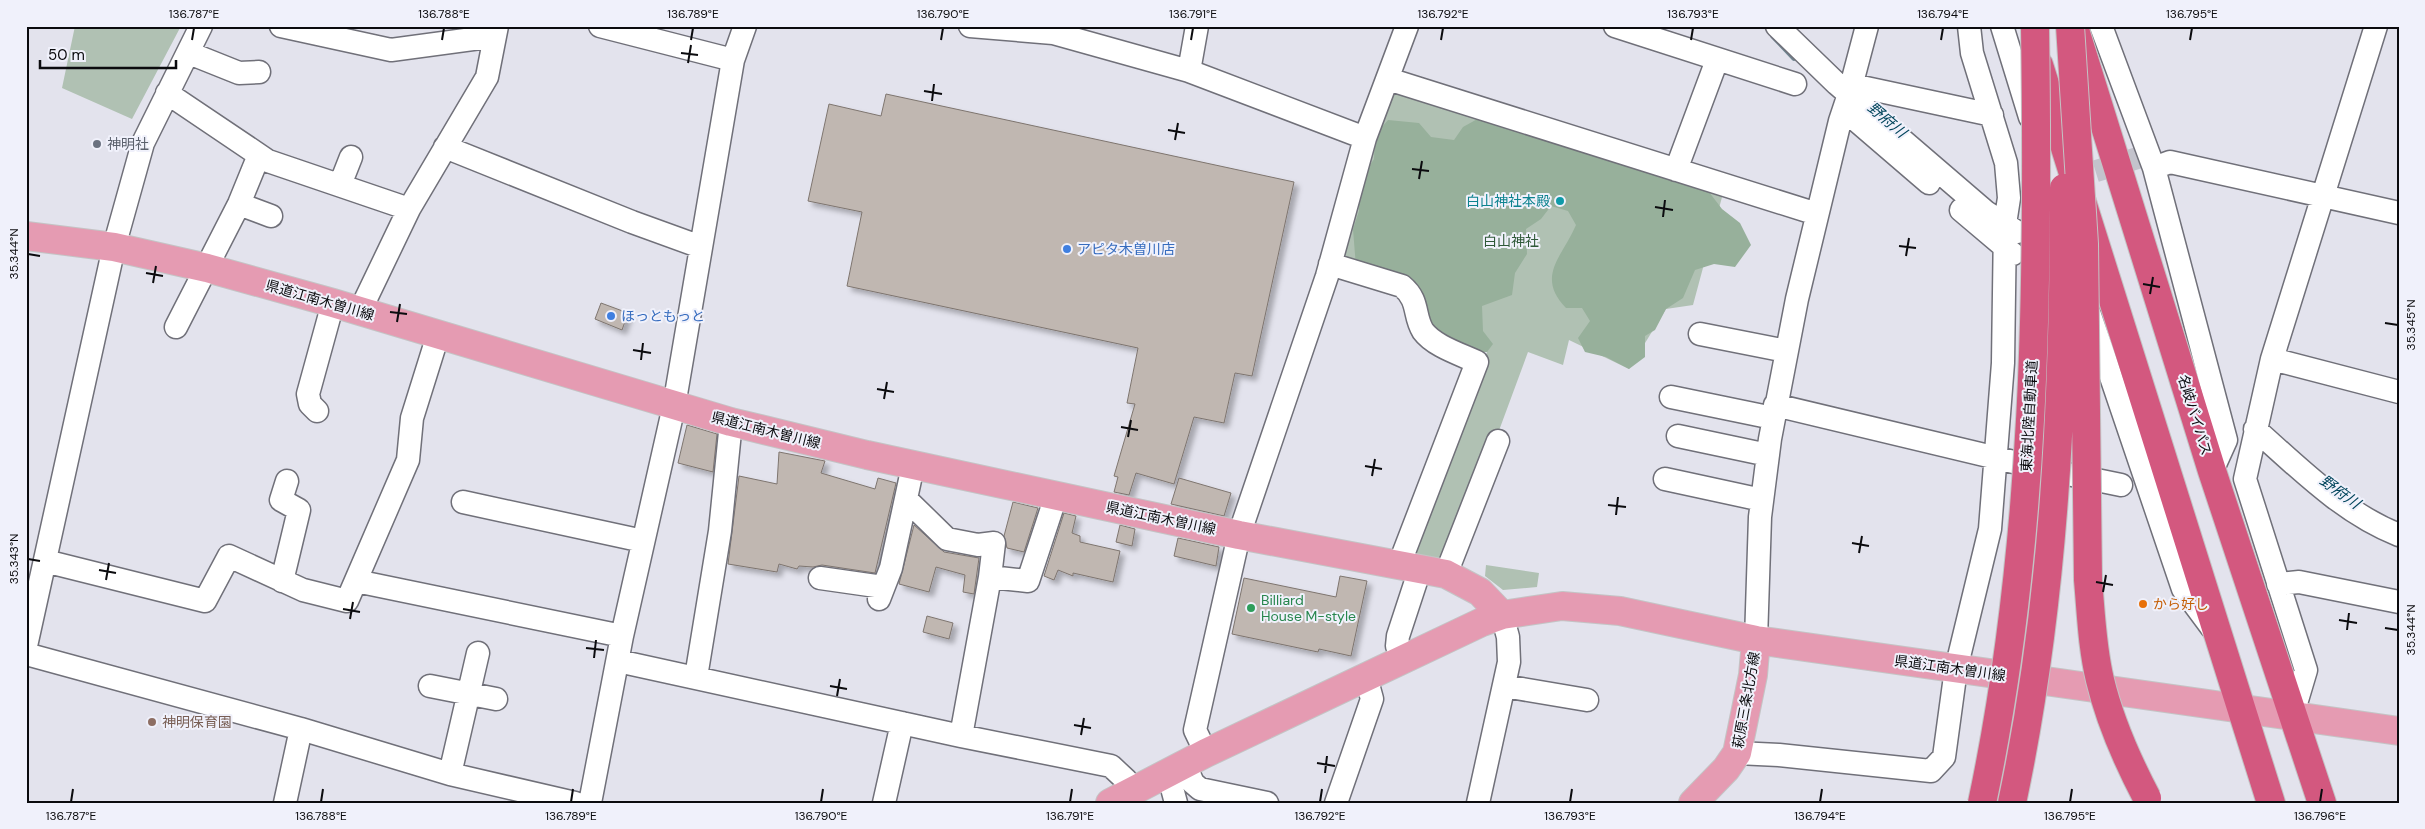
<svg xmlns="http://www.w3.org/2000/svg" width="2425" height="829" font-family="'DM Sans','Noto Sans JP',sans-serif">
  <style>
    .green { fill: #b0c1b3 }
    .forest { fill: #97b09b }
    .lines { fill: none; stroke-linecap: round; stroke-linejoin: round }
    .stream { stroke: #708691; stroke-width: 5.5 }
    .building { fill: #c0b7b1; stroke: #7e756f; filter: url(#shadow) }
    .minor-tunnel { stroke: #c3c3cc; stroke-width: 22; stroke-dasharray: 22 11; stroke-linecap: butt }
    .minor-casing { stroke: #707079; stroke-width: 25 }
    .major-casing { stroke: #c4c4c5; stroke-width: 30 }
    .highway-casing { stroke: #c4c4c5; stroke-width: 30 }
    .minor { stroke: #fff; stroke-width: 22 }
    .major { stroke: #e59bb2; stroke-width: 28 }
    .highway { stroke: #d3587f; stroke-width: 28 }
    .highway-bridge-casing { stroke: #c4c4c5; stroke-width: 30; stroke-linecap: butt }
    .highway-bridge { stroke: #d3587f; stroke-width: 28 }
    .ticks { fill: none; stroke: #0b0b0e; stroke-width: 2 }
    .worship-dot { fill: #6b7280; stroke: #f0f1fb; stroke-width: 2 }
    .culture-dot { fill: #0f9aa8; stroke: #f0f1fb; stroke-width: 2 }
    .shop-dot { fill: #3f7fe0; stroke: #f0f1fb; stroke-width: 2 }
    .food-dot { fill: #e8710a; stroke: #f0f1fb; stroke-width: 2 }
    .leisure-dot { fill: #2e9e5b; stroke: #f0f1fb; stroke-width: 2 }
    .education-dot { fill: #8d6e63; stroke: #f0f1fb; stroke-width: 2 }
    .labels { text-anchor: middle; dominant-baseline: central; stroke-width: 4; stroke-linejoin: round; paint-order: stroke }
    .worship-label { font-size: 14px; fill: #5b616d; stroke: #f0f1fb; text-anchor: start }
    .culture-label { font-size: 14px; fill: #0d838f; stroke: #f0f1fb; text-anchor: end }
    .park-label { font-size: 14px; fill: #2f5939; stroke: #f0f1fb }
    .shop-label { font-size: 14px; fill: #366cbe; stroke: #f0f1fb; text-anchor: start }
    .street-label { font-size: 14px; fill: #0b0b0e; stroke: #f0f1fb }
    .leisure-label { font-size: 14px; fill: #27864d; stroke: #f0f1fb; text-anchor: start }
    .food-label { font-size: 14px; fill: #c56008; stroke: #f0f1fb; text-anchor: start }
    .education-label { font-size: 14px; fill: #785e54; stroke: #f0f1fb; text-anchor: start }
    .water-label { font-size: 15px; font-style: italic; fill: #01445b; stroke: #f0f1fb }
    .neatline { fill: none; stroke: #0b0b0e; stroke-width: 2 }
    .ticks-label { font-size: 12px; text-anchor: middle; fill: #0b0b0e }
  </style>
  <defs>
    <filter id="shadow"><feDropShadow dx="4.5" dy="4.5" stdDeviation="2.5" flood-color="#0004"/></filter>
  </defs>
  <rect width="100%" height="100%" fill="#e3e3ed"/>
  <path class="green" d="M75,26h106l-49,93 -70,-31z
    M1384,89l341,97 -32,119 -27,4 -37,60 -60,-29 -6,25 -35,-13 -82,222 -39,-7 80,-215 -57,-22 -18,-36 -79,-40z
    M1486,565l53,8 -2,14 -34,3 -18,-14z"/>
  <path class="forest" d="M1481,117l228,75 13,17 18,14 11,22 -16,22 -21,-3 -19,6 -12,28 -17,11 -11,21 -10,6v21l-16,12 -23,-12 -21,-5 -7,-14 12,-17 -8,-13h-16c-31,-32 -3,-52 10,-83l-8,-14 -17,-5 -10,13 -15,10 1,25 -12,19 -3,22 -30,11 1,25 10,13 -6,8 -22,1 -35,-23 -10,-20 -64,-43 -3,-38 6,-18 -1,-27 16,-25 1,-24 13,-15 31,3 12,14 23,3 9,-13z"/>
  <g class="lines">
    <path class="stream" d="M1773,36l21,22"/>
  </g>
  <path class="building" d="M886,94l408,88 -42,194 -17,-3 -11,50 -30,-6 -20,67 -38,-11 -7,22 -15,-3 4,-15 -4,-1 21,-72 -8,-1 11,-55 -291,-62 15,-74 -54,-11 21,-97 52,12z
    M601,303l27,10 -6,17 -27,-11z
    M687,425l30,9 -4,38 -35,-9z
    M779,452l46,9 -4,12 54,16 3,-11 18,5 -21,90 -53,-8 -9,2 -14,-1 -2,3 -18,-5 -2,8 -49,-8 11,-88 38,8z
    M1179,478l52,15 -7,23 -53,-12z
    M1013,502l25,6 -14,44 -17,-4 -3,-12z
    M1064,513l12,3 -4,17 8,3v6l40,9 -7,31 -40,-9v3l-15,-6 -4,10 -10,-4z
    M914,525l30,27 35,6 -5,36 -11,-2 2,-17 -29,-8 -7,25 -30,-8z
    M1120,525l15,4 -3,17 -16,-4z
    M1178,538l41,9 -3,19 -42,-10z
    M1340,576l27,5 -16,75 -32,-7 -1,3 -86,-18 12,-56 92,19z
    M927,616l26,7 -4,16 -26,-7z"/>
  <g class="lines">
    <path class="minor-tunnel" d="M2064,181l77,-24"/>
    <defs>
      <path id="minor" d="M281,26l110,24 104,-14
        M600,26l133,34
        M970,26l83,7 136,38 176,67
        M1615,26l180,58
        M1777,26l60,58 149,128 31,20
        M2002,26l28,91
        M2101,26l53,142 72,272 -14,31
        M189,53l50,20 20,-1
        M1189,71l8,-45
        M1388,79l429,135
        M1852,85l140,30
        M167,93l101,68 141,48
        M1844,110l85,73
        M445,147l187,75 69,25
        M2154,168l16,-6 229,51
        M1676,170l41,-110
        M340,185l11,-28
        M239,204l32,12
        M1961,210l52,44
        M1330,264l72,22c18,15 11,29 21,45 11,15 37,23 54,31l-78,203
        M360,311l49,-102 78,-132 10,-51
        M2090,315l93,274 29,39
        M176,327l63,-123 20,-49
        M1700,334l86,17
        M2272,359l127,33
        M1671,397l102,21
        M1775,405l268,64 78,16
        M317,411l-7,-7 -2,-10 25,-91
        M2255,429c44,39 88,84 144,106
        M1678,436l90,19
        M1665,479l97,21
        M906,499l41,40 31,6 16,-2 -4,34
        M463,502l180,39
        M45,561l160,40 24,-45 74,34 44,11 61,-141 4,-42 26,-83
        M1446,574l52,-133
        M820,578l63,9
        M282,581l17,-71 -18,-10 6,-19
        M356,581l266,55
        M2278,584l21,-2 100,20
        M879,599l12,-31 22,-102
        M1756,640l4,-123 10,-78 27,-140 43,-178 9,-27 18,-68
        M26,646l88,-399 29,-104 58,-117
        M26,654l275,75 149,45 125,29
        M1404,658l-7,-12 1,-10 22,-67
        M618,661l343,75 150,30 15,14 7,11
        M696,677l24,-146 11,-109
        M430,686l66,13
        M1504,686l83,14
        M2292,717l14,-47 -61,-191 27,-120 104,-333
        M961,736l29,-159 38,4 28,-85
        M1206,753l-11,-23 44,-195 88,-259 38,-138 42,-112
        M1737,753l42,2 152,16 13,-14 12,-88 34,-140 13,-166 2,-139 4,-26 -3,-35 -34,-110 -3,-27
        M1185,765l8,18 7,6 67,14
        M1168,773l8,30
        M450,774l28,-121
        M285,803l16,-74
        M590,803l32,-167 52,-230 59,-346 12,-34
        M884,803l18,-80
        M1336,803l36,-104 -6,-22
        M1478,803l31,-141 -1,-25 -6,-22"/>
      <path id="major" d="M26,236l88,11 93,21 126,35 398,119 136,33 372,80 207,39 34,18 22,23
        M1110,803l96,-50 276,-131 20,-7 60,-9 58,5 136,29 643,91
        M1693,803l33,-34 11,-16 16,-78 3,-35"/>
      <path id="highway" d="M2075,30l137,441 110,332
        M2039,65l232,738"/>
    </defs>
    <use href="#minor" class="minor-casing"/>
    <use href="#major" class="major-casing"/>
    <use href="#highway" class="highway-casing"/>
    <use href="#minor" class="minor"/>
    <use href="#major" class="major"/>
    <use href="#highway" class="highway"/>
    <defs>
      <path id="highway-bridge" d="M2070,26l14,218 4,336c3,33 4,67 12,100 10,42 27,80 47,118
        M1982,803c54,-255 57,-518 53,-777
        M2012,803c43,-202 52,-409 52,-615"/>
    </defs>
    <use href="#highway-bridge" class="highway-bridge-casing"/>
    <use href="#highway-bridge" class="highway-bridge"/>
  </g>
  <path class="ticks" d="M192,40l2,-12M442,40l2,-12M691,40l2,-12M941,40l2,-12M1191,40l2,-12M1441,40l2,-12M1691,40l2,-12M1941,40l2,-12M2190,40l2,-12M681,53l17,2M688,63l3,-18M924,91l18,3M932,101l2,-17M1168,130l17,3M1175,140l3,-17M1412,169l17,2M1419,179l3,-18M1655,207l18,3M1663,217l2,-17M1899,246l17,2M28,254l12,2M1906,256l3,-18M146,273l17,3M153,283l3,-17M2143,284l17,3M2150,294l3,-17M390,312l17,2M397,322l3,-18M2385,323l13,2M633,350l18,3M641,360l2,-17M877,389l17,3M884,399l3,-17M1121,427l17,3M1128,437l3,-17M1365,466l17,3M1372,476l3,-17M1608,505l18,2M1616,515l2,-18M1852,543l17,3M1859,553l3,-17M28,559l12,2M99,570l17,3M106,580l3,-17M2096,582l17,3M2103,592l3,-17M343,609l17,3M350,619l3,-17M2339,620l18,3M2385,628l13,2M2347,630l2,-17M586,648l18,2M594,658l2,-18M830,686l17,3M837,696l3,-17M1074,725l17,3M1081,735l3,-17M1317,763l18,3M1325,773l2,-17M71,802l2,-13M321,802l2,-13M571,802l2,-13M821,802l2,-13M1070,802l2,-13M1320,802l2,-13M1570,802l2,-13M1820,802l2,-13M2070,802l2,-13M2320,802l2,-13"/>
  <circle class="worship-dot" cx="97" cy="144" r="5"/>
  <circle class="culture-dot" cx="1560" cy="201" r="5"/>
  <g class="shop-dot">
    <circle cx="1067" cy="249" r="5"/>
    <circle cx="611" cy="316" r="5"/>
  </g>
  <circle class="food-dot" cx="2143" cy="604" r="5"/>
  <circle class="leisure-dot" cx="1251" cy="608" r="5"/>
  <circle class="education-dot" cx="152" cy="722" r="5"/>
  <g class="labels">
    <g class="worship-label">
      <text x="107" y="144">神明社</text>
    </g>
    <g class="culture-label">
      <text x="1550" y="201">白山神社本殿</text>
    </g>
    <g class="park-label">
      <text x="1511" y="241">白山神社</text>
    </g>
    <g class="shop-label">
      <text x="1077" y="249">アピタ木曽川店</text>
      <text x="621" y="316">ほっともっと</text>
    </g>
    <g class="street-label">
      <text transform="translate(320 300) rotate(16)">県道江南木曽川線</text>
      <text transform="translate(2195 415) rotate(73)">名岐バイパス</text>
      <text transform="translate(2029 416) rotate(-87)">東海北陸自動車道</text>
      <text transform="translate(766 430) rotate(14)">県道江南木曽川線</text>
      <text transform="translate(1161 518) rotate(12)">県道江南木曽川線</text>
      <text transform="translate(1950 668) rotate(8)">県道江南木曽川線</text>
      <text transform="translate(1746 700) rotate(-80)">萩原三条北方線</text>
    </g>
    <g class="leisure-label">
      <text x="1261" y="600">Billiard<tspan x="1261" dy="16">House M-style</tspan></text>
    </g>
    <g class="food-label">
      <text x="2153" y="604">から好し</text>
    </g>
    <g class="education-label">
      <text x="162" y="722">神明保育園</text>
    </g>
    <g class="water-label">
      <text transform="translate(1887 120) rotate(40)">野府川</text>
      <text transform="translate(2340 492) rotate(36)">野府川</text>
    </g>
  </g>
  <rect width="2425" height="829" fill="none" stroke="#f0f1fb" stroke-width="55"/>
  <path d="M40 60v8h136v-8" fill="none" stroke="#0b0b0e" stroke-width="2.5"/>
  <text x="48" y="60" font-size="15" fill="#0b0b0e" stroke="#f0f1fb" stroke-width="4" paint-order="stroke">50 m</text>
  <rect x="28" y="28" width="2370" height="774" class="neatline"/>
  <g class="ticks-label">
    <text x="194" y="18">136.787°E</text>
    <text x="444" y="18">136.788°E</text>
    <text x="693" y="18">136.789°E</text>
    <text x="943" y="18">136.790°E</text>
    <text x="1193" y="18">136.791°E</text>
    <text x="1443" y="18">136.792°E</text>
    <text x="1693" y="18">136.793°E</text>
    <text x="1943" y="18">136.794°E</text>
    <text x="2192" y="18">136.795°E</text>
    <text transform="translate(14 254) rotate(-90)" y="4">35.344°N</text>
    <text transform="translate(2411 325) rotate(-90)" y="4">35.345°N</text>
    <text transform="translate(14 559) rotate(-90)" y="4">35.343°N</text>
    <text transform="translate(2411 630) rotate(-90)" y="4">35.344°N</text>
    <text x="71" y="820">136.787°E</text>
    <text x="321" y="820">136.788°E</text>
    <text x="571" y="820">136.789°E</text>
    <text x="821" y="820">136.790°E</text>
    <text x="1070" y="820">136.791°E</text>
    <text x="1320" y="820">136.792°E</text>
    <text x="1570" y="820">136.793°E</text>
    <text x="1820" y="820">136.794°E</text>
    <text x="2070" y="820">136.795°E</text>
    <text x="2320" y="820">136.796°E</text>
  </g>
</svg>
